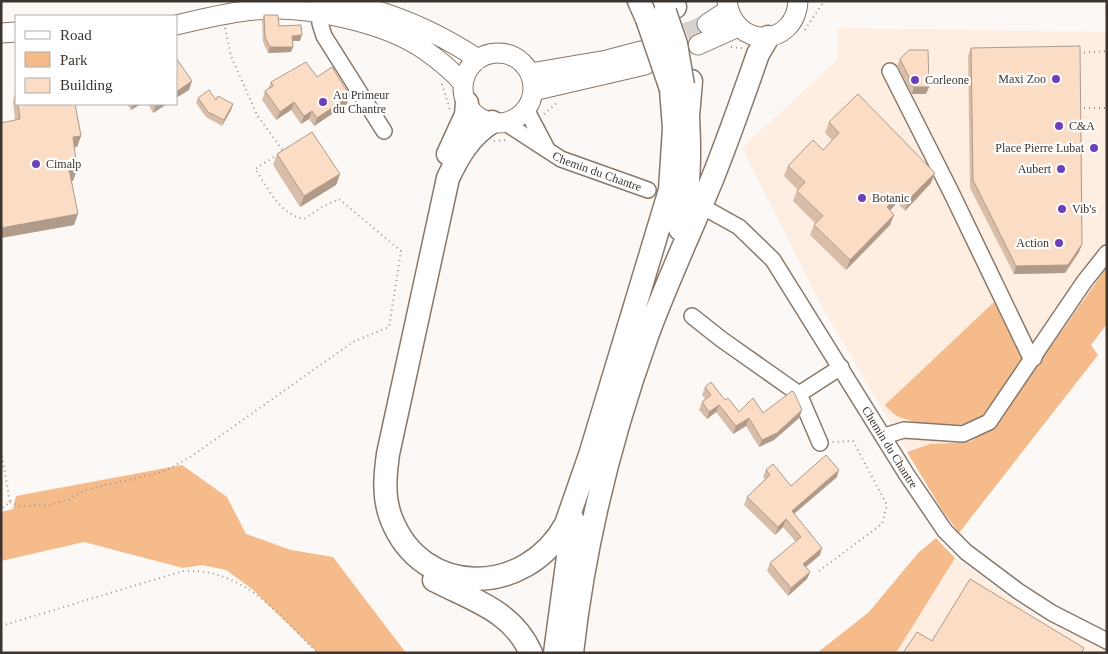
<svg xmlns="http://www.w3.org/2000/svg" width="1108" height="654" font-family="'Times New Roman',serif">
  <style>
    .built { fill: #feede1 }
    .green { fill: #f6bb8b }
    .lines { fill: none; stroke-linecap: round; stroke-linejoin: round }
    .major-tunnel { stroke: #d6d1cd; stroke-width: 19; stroke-dasharray: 19 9; stroke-linecap: butt }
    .minor-casing { stroke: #89786a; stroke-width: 18 }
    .major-casing { stroke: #89786a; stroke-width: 21 }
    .highway-casing { stroke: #89786a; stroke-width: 25 }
    .path { stroke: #9a948f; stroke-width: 2; stroke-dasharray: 1 4; stroke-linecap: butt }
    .minor { stroke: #fff; stroke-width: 15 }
    .major { stroke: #fff; stroke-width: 19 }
    .highway { stroke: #fff; stroke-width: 22 }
    .highway-bridge-casing { stroke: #89786a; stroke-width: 25; stroke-linecap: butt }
    .highway-bridge { stroke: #fff; stroke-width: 22 }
    .wall { fill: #d8bda9 }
    .shaded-wall { fill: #b09a89 }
    .building { fill: #fbdcc4; stroke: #b09a89 }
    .poi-dot { fill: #6d40b8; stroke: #fff; stroke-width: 2 }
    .labels { text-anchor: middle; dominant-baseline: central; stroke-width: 4.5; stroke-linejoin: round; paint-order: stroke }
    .poi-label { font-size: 12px; fill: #3c342e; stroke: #fff; text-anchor: start }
    .street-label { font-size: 12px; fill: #3c342e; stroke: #fff }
  </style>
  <rect width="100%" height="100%" fill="#fcf8f5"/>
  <path class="built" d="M837,28l270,4v235l-112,159 -25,16 -40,2 -23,7 -84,-142 -81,-161 96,-89z
    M955,558l87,63 65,28v4h-214z"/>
  <path class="green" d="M1107,267v57l-16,21 7,10 -139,178 -17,-23 -35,-58 23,-8 40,-2 25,-16z
    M994,302l28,58 -43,61c-22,7 -61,5 -82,-5 -4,-2 -8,-7 -12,-11z
    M182,465l45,32 19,37 45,16 42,7 73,96h-88l-66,-64 -26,-19 -24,-5 -19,3 -99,-26 -83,19v-49l12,-3 3,-13z
    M936,538l19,20 -59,95h-79l52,-41 49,-59z"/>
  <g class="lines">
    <path class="major-tunnel" d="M660,43l47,-19"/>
    <defs>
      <g id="minor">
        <path d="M321,5h-2l1,18 4,13 60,95"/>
        <path d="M890,71l61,121 78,162 5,4"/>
        <path d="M526,109l21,40"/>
        <path id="s1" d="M504,122l57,37 87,31"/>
        <path id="s2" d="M712,212l27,15 34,33 134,215 38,56 21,21 52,39 34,22 55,28"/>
        <path d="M692,316l29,23 78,55 21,49"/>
        <path d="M799,394l42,-27"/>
        <path d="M884,436l20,-6 59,4 26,-12 95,-140 23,-29"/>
      </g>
      <path id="major" d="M336,1c52,9 98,29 142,58
        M727,1c6,48 68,48 71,0
        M707,24l21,-14
        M176,25c26,-6 53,-13 79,-15 48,-5 131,12 171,41 13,9 26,20 37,32
        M1,33l15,-1
        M698,45l40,-18
        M463 88a35 35 0 1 1 70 0a35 35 0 1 1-70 0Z
        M530,73l77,-13 34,-9
        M533,91l112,-26"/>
      <path id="highway" d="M639,1l8,18
        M673,1l2,6
        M688,116l3,-35
        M492,122c-22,14 -33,33 -44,56l-60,276c-3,22 -5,43 3,64 31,81 135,79 175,6l25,-72
        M448,154l18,-39 1,-12
        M680,229c10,-38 10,-74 8,-112
        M587,465l83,-275 4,-62 -3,-39
        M434,580c38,20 78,30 97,73
        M555,653l18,-133
        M572,653c12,-108 38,-214 75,-317 19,-52 43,-103 64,-154 17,-42 32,-85 47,-128l10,-17"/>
    </defs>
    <use href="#minor" class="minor-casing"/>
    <use href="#major" class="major-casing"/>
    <use href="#highway" class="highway-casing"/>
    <path class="path" d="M1106,1l1,16
      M225,28l6,28 26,59 26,36
      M805,30l19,-29
      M731,47l11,1
      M1079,53l28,-2
      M442,84l8,26
      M1079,108h28
      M544,114l15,-13
      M494,141l13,-1
      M1,451l9,51 -9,7
      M10,502l10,4 29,-1 20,-6 16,-9 77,-18 27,-14 164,-116 36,-15 12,-76 -62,-52 -17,8 -18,12c-25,-5 -36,-31 -49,-50l22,-14
      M819,571l63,-47 5,-19 -34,-64 -21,1
      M1,626l182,-55c61,-3 95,43 135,82"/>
    <use href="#minor" class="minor"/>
    <use href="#major" class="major"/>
    <use href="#highway" class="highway"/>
    <defs>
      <path id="highway-bridge" d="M665,12l11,32 7,41
        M647,19l24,70"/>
    </defs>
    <use href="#highway-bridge" class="highway-bridge-casing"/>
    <use href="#highway-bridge" class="highway-bridge"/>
  </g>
  <path class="wall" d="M264,15l36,26h-8l-1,11 -23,1 -5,-11 -1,-21z
    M971,48l111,196 -3,8 -14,21 -51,1 -44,-86 -2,-132z
    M900,59l29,28 -3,7h-14l-15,-28z
    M317,77l30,27 -33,22 -5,-7 -8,5 -10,-14 -15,10 -14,-20 3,-9 3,-2 3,-7z
    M16,91v13h59l6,32 -4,11h-3l3,22 -4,12h-2l3,44 -73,13v-115l14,-3 -2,-19z
    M198,98l18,2 17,4 -2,6 -9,16 -16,-9 -10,-14z
    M127,104h14l-10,6z
    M148,104h19l-14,9z
    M829,122l102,61 -26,28 -8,-8 -7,7v15l-44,45 -36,-35 4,-10 1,-2 -22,-22 4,-10 1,-1 -14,-14 4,-10 35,-16 9,-10 -7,-7z
    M277,154l63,20 -4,11 -36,22 -27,-42z
    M705,387l20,13 14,12 24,1 39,-3 -3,8 -25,22 -15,7 -13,-21 -13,8 -17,-22 -9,7 -8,-9 3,-8 3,-3 -3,-4z
    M766,470l25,16 46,-9 -43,37 26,41 -14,12 4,5 -3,7 -19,17 -21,-25 3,-8 26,-21 -13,-15 -8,8 -31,-30 3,-8 18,-18 -2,-2z"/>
  <path class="shaded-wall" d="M302,35l-2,6h-10l2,-5z
    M270,47h23l-2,5 -23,1z
    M192,81l-3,9 -13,8v-6z
    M914,87h15l-3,7h-14z
    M350,96l-3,8 -33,22 3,-8z
    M294,102l-3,8 -15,10 4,-8z
    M133,104h8l-10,6z
    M158,104h9l-14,9 3,-8z
    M233,104l-2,6 -9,16 2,-6z
    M312,111l-3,8 -8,5 3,-8z
    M81,136l-4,11 -8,1 4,-11z
    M69,169h8l-4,12 -8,-1z
    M935,173l-4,10 -26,28 3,-11z
    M340,174l-4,11 -36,22 4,-11z
    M901,193l-4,10 -14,15 4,-11z
    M78,214l-4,11 -73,13v-10z
    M894,215l-4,10 -44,45 4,-10z
    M1082,244l-3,8 -14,21 -51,1 2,-8z
    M719,405l-3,7 -9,7 2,-7z
    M802,410l-3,8 -25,22 -15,7 3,-7z
    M749,418l-3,8 -13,8 3,-8z
    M839,470l-2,7 -48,41 3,-7z
    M786,519l-3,8 -8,8 3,-8z
    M822,548l-2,7 -19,16 2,-7z
    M810,572l-3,7 -19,17 3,-8z"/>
  <path class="building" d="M264,15h14l1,11 22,-1 1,10 -10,1 1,11h-23l-5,-10z
    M1080,46l2,198 -14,21 -52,1 -43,-86 -2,-132z
    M909,50h19l1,37h-15l-14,-28z
    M176,58l16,23 -16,11z
    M306,62l11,15 15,-10 18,29 -33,22 -5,-7 -8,5 -10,-14 -14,10 -15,-21 8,-5 -2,-4z
    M209,90l7,10 2,-4 15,8 -9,16 -16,-8 -10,-14z
    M858,94l77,79 -27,27 -7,-7 -14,14 7,8 -44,45 -36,-35 9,-9 -26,-25 8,-9 -17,-16 25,-26 10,10 16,-17 -10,-11z
    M18,104h57l6,32 -8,1 4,32h-8l9,45 -77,14v-105l19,-4z
    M312,132l28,42 -36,22 -27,-42z
    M711,382l14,18 3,-2 11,14 14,-14 10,15 29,-22 2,1 8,18 -25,23 -15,7 -13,-22 -13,8 -17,-21 -10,7 -7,-10 9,-7 -6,-8z
    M826,455l13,15 -47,41 30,37 -19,16 7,8 -19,16 -21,-25 31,-26 -15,-18 -8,8 -31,-30 23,-22 -4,-5 7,-6 18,22z
    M970,579l114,69 -3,5h-178l14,-21 15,9z"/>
  <g class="poi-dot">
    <circle cx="1056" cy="79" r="5"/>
    <circle cx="915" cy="80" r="5"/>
    <circle cx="323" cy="102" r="5"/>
    <circle cx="1059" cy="126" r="5"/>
    <circle cx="1094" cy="148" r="5"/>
    <circle cx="36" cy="164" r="5"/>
    <circle cx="1061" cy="169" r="5"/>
    <circle cx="862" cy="198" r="5"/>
    <circle cx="1062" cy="209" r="5"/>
    <circle cx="1059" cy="243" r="5"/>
  </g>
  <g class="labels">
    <g class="poi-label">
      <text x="1046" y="79" text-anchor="end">Maxi Zoo</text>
      <text x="925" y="80">Corleone</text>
      <text x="333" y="95">Au Primeur<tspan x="333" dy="14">du Chantre</tspan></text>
      <text x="1069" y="126">C&amp;A</text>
      <text x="1084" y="148" text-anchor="end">Place Pierre Lubat</text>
      <text x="46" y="164">Cimalp</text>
      <text x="1051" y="169" text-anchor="end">Aubert</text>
      <text x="872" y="198">Botanic</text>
      <text x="1072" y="209">Vib's</text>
      <text x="1049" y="243" text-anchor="end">Action</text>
    </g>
    <g class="street-label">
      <text stroke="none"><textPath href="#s1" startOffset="106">Chemin du Chantre</textPath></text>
      <text stroke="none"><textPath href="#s2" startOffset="299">Chemin du Chantre</textPath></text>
    </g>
  </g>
  <rect width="1108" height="654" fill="none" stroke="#3c342e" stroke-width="5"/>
  <rect x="15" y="15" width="162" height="90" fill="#ffffff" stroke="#b1aeab"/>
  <rect x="25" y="31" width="25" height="8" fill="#ffffff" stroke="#b1aeab"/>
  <text x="60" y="40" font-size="15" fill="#3c342e">Road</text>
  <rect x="25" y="52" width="25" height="15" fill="#f6bb8b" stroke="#b1aeab"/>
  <text x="60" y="65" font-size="15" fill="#3c342e">Park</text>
  <rect x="25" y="78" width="25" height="15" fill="#fbdcc4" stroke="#b1aeab"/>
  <text x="60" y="90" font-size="15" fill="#3c342e">Building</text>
</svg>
